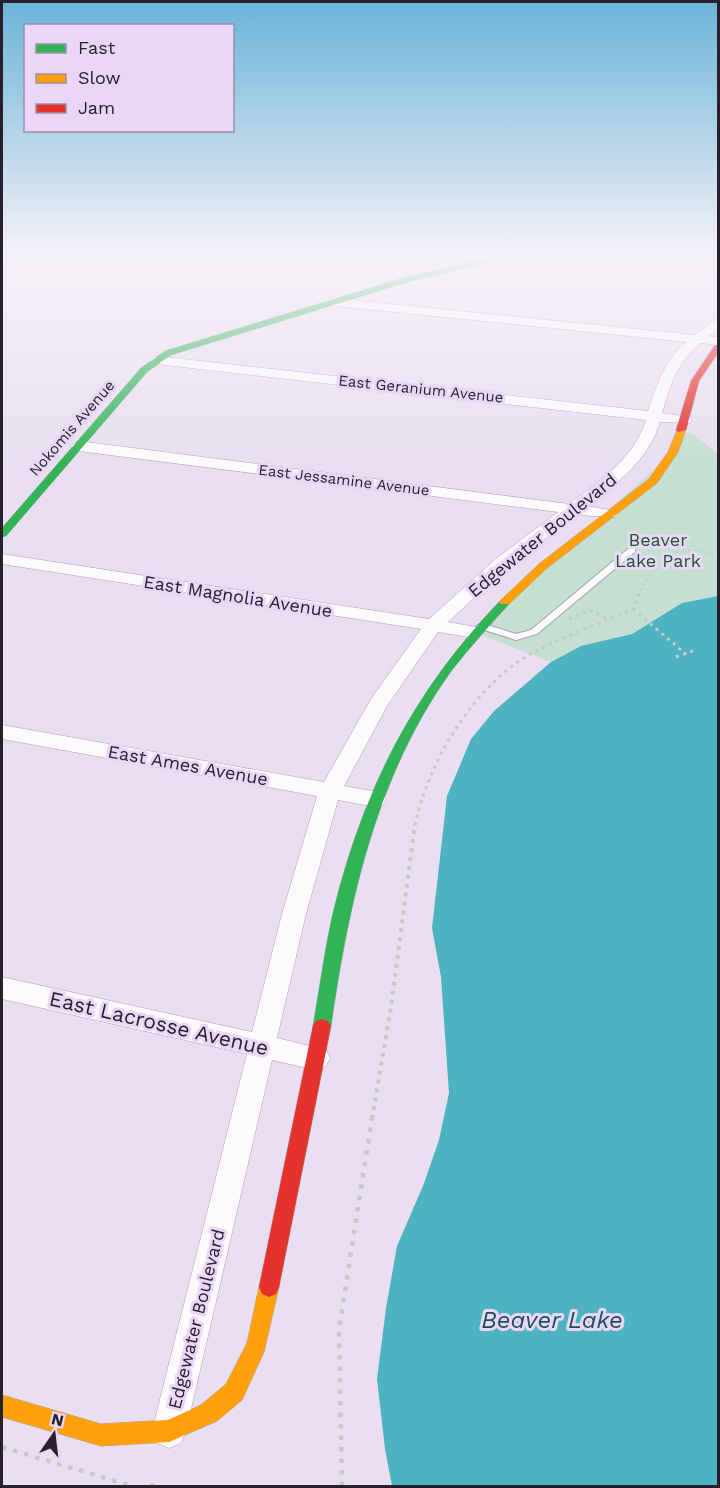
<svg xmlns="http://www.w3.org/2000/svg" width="720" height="1488" font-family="'Work Sans',sans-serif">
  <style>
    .green { fill: #c5dfd1 }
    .water { fill: #4eb3c0 }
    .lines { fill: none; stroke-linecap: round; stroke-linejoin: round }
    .lane-casing { stroke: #a9a1af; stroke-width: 2 }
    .street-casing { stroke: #a9a1af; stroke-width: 1 }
    .fast-casing { stroke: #a9a1af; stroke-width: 1 }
    .slow-casing { stroke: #a9a1af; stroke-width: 1 }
    .jam-casing { stroke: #a9a1af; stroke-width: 1 }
    .path-far3 { stroke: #cac7cd; stroke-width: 2; stroke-dasharray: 2 4; stroke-linecap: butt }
    .path-far2 { stroke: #cac7cd; stroke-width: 3; stroke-dasharray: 3 4.5; stroke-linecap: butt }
    .path-far1 { stroke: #cac7cd; stroke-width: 4; stroke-dasharray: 4 5; stroke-linecap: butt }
    .path { stroke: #cac7cd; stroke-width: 4.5; stroke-dasharray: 4.5 7; stroke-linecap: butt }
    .lane { fill: #fcfafd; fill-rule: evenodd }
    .street { fill: #fcfafd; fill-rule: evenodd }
    .fast { fill: #30b455; fill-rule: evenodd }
    .slow { fill: #ff9f0a; fill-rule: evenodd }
    .jam { fill: #e5322d; fill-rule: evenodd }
    .labels { text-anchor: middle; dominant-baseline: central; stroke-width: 6; stroke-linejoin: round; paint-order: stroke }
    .far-street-label { font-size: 15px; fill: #27202c; stroke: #ead7f8 }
    .street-label { font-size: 18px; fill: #27202c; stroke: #ead7f8 }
    .park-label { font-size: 18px; fill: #1d5532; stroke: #ead7f8 }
    .near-street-label { font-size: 21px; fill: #27202c; stroke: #ead7f8 }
    .near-water-label { font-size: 24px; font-style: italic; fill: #1a4f54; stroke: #ead7f8 }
  </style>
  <rect width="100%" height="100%" fill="#e9dff0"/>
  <path class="green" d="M689,431l29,23v142l-36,7 -50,31 -51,12 -30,16 -77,-30 199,-180z"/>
  <path class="water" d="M718,596v890h-326l-7,-37 -8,-70 9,-71 11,-62 26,-60 16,-46 10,-47 -8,-116 -9,-49 15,-132 24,-57 23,-28 57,-49 30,-16 51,-12 50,-31z"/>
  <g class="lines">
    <defs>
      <path id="lane" d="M632,547l3,1v4l-98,82 -21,6 -38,-12 -2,-2 5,-3 35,11 15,-4 98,-82z"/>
      <path id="street" d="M694,254h24v5z
        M331,298l364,37 23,-17v10l-9,8 9,1v8l-17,-2c-26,22 -29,39 -39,70l28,4 2,3 -2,3 -30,-1c-12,39 -42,60 -73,84l28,5 2,3 -2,3 -39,-2 -67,51 -61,56 33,6 2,4 -9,6 -36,-6 -51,74 -43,80 39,7 3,6 -3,6 -8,2 -37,-7 -32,114 -29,124 49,12 4,8 -4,8 -10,4 -44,-10 -86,371 -5,12 -12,5 -12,-5 -5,-12 95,-377 -245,-55v-22l250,55 30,-118 35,-118 -315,-57v-14l322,57 47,-83 50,-70 -419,-65v-10l427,65 68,-61 61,-46 -480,-61 -8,-5 8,-5 491,63c32,-24 64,-44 77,-84l-490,-56 -7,-4 7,-4 492,55c9,-27 16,-50 39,-69l-360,-37 -2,-3z"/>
      <path id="fast" d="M509,254h15l-113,27 -240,74 -24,17 -141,164 -4,1v-9l139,-160 24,-17 241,-74z
        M505,598l6,4 -2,2c-20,22 -39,43 -57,66 -76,105 -103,231 -121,356l-3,5 -6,2 -6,-2 -3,-5c7,-39 12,-79 21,-117 30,-121 80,-219 167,-309z"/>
      <path id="slow" d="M678,428l8,2 -8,22 -21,31 -110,85 -38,36h-8l-2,-2 2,-2 38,-36 110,-85 19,-27z
        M269,1277l7,3 3,7 -15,65 -22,48 -25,21 -48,21 -68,4 -99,-29v-22l99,29 67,-4 33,-15 25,-21 21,-41 12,-56 3,-7z"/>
      <path id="jam" d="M715,345h3v8l-19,28 -13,49 -8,2 -2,-2 15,-49z
        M322,1019l6,2 3,5 -52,261 -3,7 -7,3 -7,-3 -3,-7 54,-261 3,-5z"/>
    </defs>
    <use href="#lane" class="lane-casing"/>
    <use href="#street" class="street-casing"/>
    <use href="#fast" class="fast-casing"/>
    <use href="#slow" class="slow-casing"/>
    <use href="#jam" class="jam-casing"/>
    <path class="path-far3" d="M640,591c21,-38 35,-47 78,-36"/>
    <path class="path-far2" d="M633,609l53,45
      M569,619l21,-9 21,10
      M676,657l19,-7
      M415,825c13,-62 57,-136 112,-169 33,-19 72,-32 106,-47l8,-20"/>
    <path class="path-far1" d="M372,1119l19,-112 24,-183"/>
    <path class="path" d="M2,1447l130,39
      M150,1486l9,-2
      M342,1486l-3,-157 33,-211"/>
    <use href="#lane" class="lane"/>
    <use href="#street" class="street"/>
    <use href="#fast" class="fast"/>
    <use href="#slow" class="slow"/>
    <use href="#jam" class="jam"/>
  </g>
  <linearGradient id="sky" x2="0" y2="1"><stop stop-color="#6ab4d8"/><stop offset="0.55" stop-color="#f5f1f8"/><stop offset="1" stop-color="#f5f1f8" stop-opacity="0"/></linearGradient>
  <rect width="720" height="463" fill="url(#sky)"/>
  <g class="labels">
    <g class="far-street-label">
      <text transform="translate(421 389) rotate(6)">East Geranium Avenue</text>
      <text transform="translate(72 428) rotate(-49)">Nokomis Avenue</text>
      <text transform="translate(344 480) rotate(7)">East Jessamine Avenue</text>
    </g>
    <g class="street-label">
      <text transform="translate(542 535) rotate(-39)">Edgewater Boulevard</text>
      <text transform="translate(238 596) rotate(9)">East Magnolia Avenue</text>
      <text transform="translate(188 765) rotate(10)">East Ames Avenue</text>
      <text transform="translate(196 1319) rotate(-76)">Edgewater Boulevard</text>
    </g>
    <g class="park-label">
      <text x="658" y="539">Beaver<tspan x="658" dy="21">Lake Park</tspan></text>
    </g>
    <g class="near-street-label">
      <text transform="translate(159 1023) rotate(13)">East Lacrosse Avenue</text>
    </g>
    <g class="near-water-label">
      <text x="552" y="1320">Beaver Lake</text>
    </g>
  </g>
  <rect width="720" height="1488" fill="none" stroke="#27202c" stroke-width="6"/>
  <rect x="24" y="24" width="210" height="108" fill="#ead7f8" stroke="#9c8ea6" stroke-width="1.5"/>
  <rect x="36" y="44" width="30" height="9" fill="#30b455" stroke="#9c8ea6" stroke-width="1.5"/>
  <text x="78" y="54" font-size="18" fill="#27202c">Fast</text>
  <rect x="36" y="74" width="30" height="9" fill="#ff9f0a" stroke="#9c8ea6" stroke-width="1.5"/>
  <text x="78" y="84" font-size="18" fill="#27202c">Slow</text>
  <rect x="36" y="104" width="30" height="9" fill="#e5322d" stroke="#9c8ea6" stroke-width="1.5"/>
  <text x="78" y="114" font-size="18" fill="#27202c">Jam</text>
  <g transform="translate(54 1434) rotate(14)" stroke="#ead7f8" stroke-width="4.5" paint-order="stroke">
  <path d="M0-4.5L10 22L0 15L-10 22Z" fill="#27202c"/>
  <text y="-9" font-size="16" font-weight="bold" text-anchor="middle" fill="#27202c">N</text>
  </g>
</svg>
